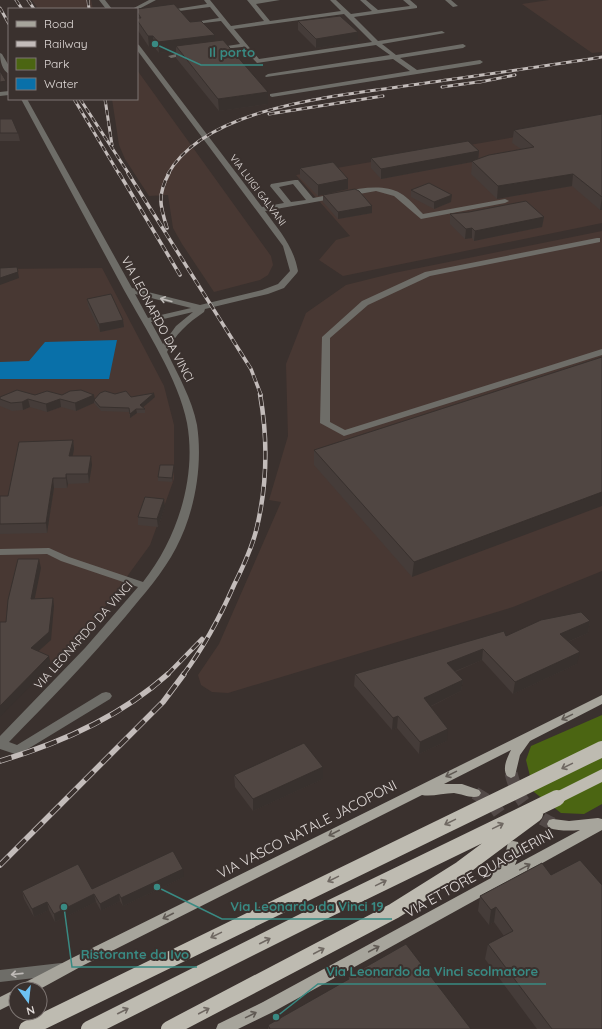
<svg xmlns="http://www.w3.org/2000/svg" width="602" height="1029" font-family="Quicksand,sans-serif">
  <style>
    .built { fill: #483833 }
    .green { fill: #4b6512 }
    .water { fill: #0970a9 }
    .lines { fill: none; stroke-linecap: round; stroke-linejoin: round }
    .major-tunnel { stroke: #534a48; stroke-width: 13; stroke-dasharray: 13 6; stroke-linecap: butt }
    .minor { fill: #6e6d68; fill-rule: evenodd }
    .major { fill: #a7a59c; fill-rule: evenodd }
    .highway { fill: #bebbb1; fill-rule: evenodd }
    .rail-far3-casing { stroke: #c3bcba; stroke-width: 3 }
    .rail-far2-casing { stroke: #c3bcba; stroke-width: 3.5 }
    .rail-far1-casing { stroke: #c3bcba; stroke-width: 4.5 }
    .rail-casing { stroke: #c3bcba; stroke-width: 5.5 }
    .rail-far3 { stroke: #3a312e; stroke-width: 2; stroke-dasharray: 5.5; stroke-linecap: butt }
    .rail-far2 { stroke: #3a312e; stroke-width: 2.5; stroke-dasharray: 7; stroke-linecap: butt }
    .rail-far1 { stroke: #3a312e; stroke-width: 3; stroke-dasharray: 9; stroke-linecap: butt }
    .rail { stroke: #3a312e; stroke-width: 4; stroke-dasharray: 12; stroke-linecap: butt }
    .highway-bridge { stroke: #bebbb1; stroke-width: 16 }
    .wall { fill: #453c39 }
    .shaded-wall { fill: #38312e }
    .building { fill: #504642; stroke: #38312e }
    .oneway { stroke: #bebab7 }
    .oneway2 { stroke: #605a54 }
    .oneway3 { stroke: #6f6862 }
    .labels { text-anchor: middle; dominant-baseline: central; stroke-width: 4; stroke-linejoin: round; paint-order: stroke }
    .far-street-label { font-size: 10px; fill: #e1dbd9; stroke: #3a312e }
    .street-label { font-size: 12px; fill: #e1dbd9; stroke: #3a312e }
    .near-street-label { font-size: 14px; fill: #e1dbd9; stroke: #3a312e }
    .leader { fill: none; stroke: #398a83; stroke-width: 1.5 }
    .callout-dot { fill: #398a83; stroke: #3a312e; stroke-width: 1.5 }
    .callout-label { font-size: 13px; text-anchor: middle; font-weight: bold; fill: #398a83; stroke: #3a312e; stroke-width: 4; stroke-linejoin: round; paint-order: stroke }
  </style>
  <rect width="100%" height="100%" fill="#3a312e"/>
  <path class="built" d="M32,0h59l2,9h-55z
    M549,0h53v52l-10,1 -70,-49z
    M137,70l134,186 2,9 -5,10 -8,5 -46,12 -32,-48 -9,-16 -5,-33 -19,1 -24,-37 -6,-14 -7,-46h25z
    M602,122v101l-259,53 -24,-16 17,-20 14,-4 -54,-61z
    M602,231v340l-89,36 -285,86 -16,-1 -11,-7 -3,-10 21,-31 62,-142 -12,-2 19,-64 -2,-72 20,-51 40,-28 48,-12z
    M102,268l62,118 10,39v54l-24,66 -62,85 -59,55 -29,1v-417z"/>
  <path class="green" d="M602,715v89l-18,10 -23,-1 -27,-21 -8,-32 5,-14z"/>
  <path class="water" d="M117,340l-8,39h-109v-17l29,-1 16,-19z"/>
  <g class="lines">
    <path class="major-tunnel" d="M511,773c6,25 18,41 42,51
      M475,793l18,11 16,23"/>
    <path class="minor" d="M99,0h6l7,9h-6z
      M149,0h7l-19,10 -5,-1z
      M204,0h6l21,26 33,-5 -17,-21h33l-24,4 14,17 71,-10 -11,-11h6l15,14 21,-3 -12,-11h6l12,10 32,-4 -7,-6h7l7,6v2l-63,9 24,24 64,-10 3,2 -63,11 14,11 67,-11 3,2 -3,2 -63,10 17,12 63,-10 3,2 -3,2 -208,33 -2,-1v-2l140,-23 -17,-12 -127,18 -1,-1 3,-2 122,-19 -14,-10 -119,18 -15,-16 -28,3v-2l26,-4 -19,-23 -26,3v-2l24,-4 -9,-11 -31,4 -3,-2 31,-5zM344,14l28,28 -113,17 -25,-30z
      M445,0h6l7,6 -5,1z
      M137,44l2,1 123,162 22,-4 -14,-17 1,-2 24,-4h3l15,18c25,-4 64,-18 87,-5 9,5 16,14 23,21l82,-15 4,2 -4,2 -84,16 -27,-23 -18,-5 -111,20c15,21 28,34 33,60l-1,2 -13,15 -16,6 -63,15 -1,3c-16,11 -29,22 -37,40 11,23 25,47 30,73 6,40 -2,87 -21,123 -13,25 -32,46 -50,68 -37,44 -77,85 -117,126l8,3 85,-52 4,-1 4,1 2,3 -2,3 -92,56 -18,-6v-13l85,-88 53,-61 -77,-26 -14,-7 -47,1v-6l49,-1 20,9 74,25c34,-43 54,-104 44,-159 -8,-43 -42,-95 -63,-133 -34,-63 -69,-128 -103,-191h6l105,189 68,17 62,-15 16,-6 12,-13 -7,-25 -146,-196zM293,184l13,16 -15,2 -12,-15zM135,294l56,14 -43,10zM193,312l-17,14 -13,18 -12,-22z
      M189,51l2,1v2l-20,4 -3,-2z
      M0,53l2,1 7,12v8c-7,-4 -9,-13 -9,-21z
      M9,91v4l-9,1v-4z
      M597,238h3v4l-170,34 -62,29 -38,33v84l15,8 257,-81v6l-258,81 -24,-13 2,-86 40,-36 63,-29z
      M61,963l5,2 2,4 -2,4 -5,2 -61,7v-12z"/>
    <path class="major" d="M602,695v9l-72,37 -10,14 -5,21 -4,2 -4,-2c-5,-8 0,-18 4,-26l-67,34h18l17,6 2,3 -2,3c-7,3 -17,-2 -25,-3 -10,0 -23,4 -32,2l-340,171 -42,23h-20l2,-5 50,-26z
      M598,818l4,1v11l-329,182 -35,17h-22l2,-5 45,-22 228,-124 1,-4 12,-13 4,-19 5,-1 5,1c3,8 0,16 -3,23l65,-35c-11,1 -21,1 -31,-2l-2,-4 2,-4 4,-1 16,2z
      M16,989v13l-16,8v-13z"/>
    <path class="highway" d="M602,769v13l-40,20 -5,2 -5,-2 -2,-4 2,-4z"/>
    <defs>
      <path id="rail-far3" d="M16,0l6,9
        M28,0l6,9
        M88,0l1,9
        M0,8l9,16
        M480,82l35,-7
        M442,87l43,-6
        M74,99l45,75
        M80,99l49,75
        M105,99l7,46
        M269,114l114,-18
        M168,174c39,-70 180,-79 251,-90 61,-9 122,-17 183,-27"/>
      <path id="rail-far2" d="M119,173l61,102
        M128,173l123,196 10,26
        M167,228c-7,-23 -10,-32 2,-55"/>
      <path id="rail-far1" d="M167,675l35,-36
        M183,675c21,-28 37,-58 51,-90 9,-18 17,-35 22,-54 11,-44 12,-92 4,-137"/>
      <path id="rail" d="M0,761c61,-18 120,-44 168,-87
        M0,865l163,-163 21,-28"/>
    </defs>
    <use href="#rail-far3" class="rail-far3-casing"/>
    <use href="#rail-far2" class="rail-far2-casing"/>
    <use href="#rail-far1" class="rail-far1-casing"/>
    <use href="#rail" class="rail-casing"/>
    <use href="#rail-far3" class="rail-far3"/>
    <use href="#rail-far2" class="rail-far2"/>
    <use href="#rail-far1" class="rail-far1"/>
    <use href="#rail" class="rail"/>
    <path class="highway-bridge" d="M27,1029l575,-280
      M89,1029l225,-113 243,-118
      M169,1029l225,-118 67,-42 74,-55"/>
  </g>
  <path class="wall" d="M137,9l53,13 25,13v6l53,63 -49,7 -43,-53v-7l-17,2 -5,-6h-5l-12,-18z
    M298,21l60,11v9l-42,7 -18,-18z
    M602,114v96h-2l-28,-24 -75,13 -26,-25 1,-12 -91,17 -10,-11v-10l108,-7 -1,8 43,-10 -9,-6 2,-13z
    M0,119l18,14 2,8h-20z
    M300,168l48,21 -30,7 -18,-18z
    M411,190l40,12 -17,7 -23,-12z
    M323,195l49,18 -34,6 -15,-17z
    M450,214l94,3 -2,10 -68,14 -2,-3 -7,1 -15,-15z
    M87,299l36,21 1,7 -24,5 -12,-26z
    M602,357l-190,220 -98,-112v-15z
    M115,394l16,3h24l-12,10 2,2v4h-8l-7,5 -1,-6 -28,-1 -7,-8 -18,8 -15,-4 -14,5 -17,-5 -7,3 -11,1 -12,-5v-9l62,-2 33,4z
    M73,440l1,9 -2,7 20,9 -3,18 -21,1 -1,4h-13l-7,45 -47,1v-38h8z
    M174,465v4l-2,13 -14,-1v-4z
    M165,507l-7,20 -20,-2v-8z
    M590,621l-2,12 -20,9 9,22 -64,30 -31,-34 -27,12 8,8 -2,11 -31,16 17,34 -28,13 -22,-26 -5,2 -38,-44 1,-12 151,-38z
    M323,767v12l-70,32 -18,-24 -1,-12z
    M551,875l51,154h-65l-52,-70 3,-15 16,-8 -10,-14 -5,3 -11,-14 2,-15z
    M184,877l-61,29 -3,-5 -19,10 -5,-9 -41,20 -6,-12 -15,7 -10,-18 -2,-8 70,-2z
    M348,977l123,52h-203v-4l80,-45z"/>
  <path class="shaded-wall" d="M358,32v9l-42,7v-9z
    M215,35v11h-39v5l-17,2 -1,-11z
    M148,36h5l1,11h-5z
    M6,81l1,9 -7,1v-9z
    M268,92v12l-49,7 -1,-12z
    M479,151l-1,10h-6v1l-91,17v-10z
    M573,174l-1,12 -75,13 1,-13z
    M348,179v10l-30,7v-11z
    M452,195l-1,7 -17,7v-7z
    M602,197v13h-2z
    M372,206v7l-34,6v-7z
    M544,217l-2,10 -68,14 1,-10z
    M472,228v10l-7,1 1,-10z
    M18,272l1,6 -19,7v-7z
    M123,320l1,7 -24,5 -1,-8z
    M154,393l1,4 -14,12 -1,-4z
    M94,395l1,6 -1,-1v3l-18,8 -1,-8z
    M28,399l2,8 -7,3 -1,-8z
    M60,399l1,8 -14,5 -1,-8z
    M136,409l1,4 -7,5v-4z
    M73,440l1,9 -3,16 -2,-9z
    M91,456l1,9 -3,18 -1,-9z
    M174,465v4l-2,13v-4z
    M66,474l2,10 -1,4 -1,-10z
    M53,478l1,10 -7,45 -1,-10z
    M602,492v14l-190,71 2,-15z
    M164,499l1,8 -7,20 -1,-8z
    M39,559l2,9 -8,39 -2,-8z
    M53,598l1,8 -3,34 -19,17 -1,-9z
    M590,621l-2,12 -30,13 2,-12z
    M483,649l-1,11 -36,15 1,-12z
    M580,652l-3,12 -64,30 2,-12z
    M49,656l2,9 -51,52v-11z
    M463,680l-2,11 -38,19 1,-12z
    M398,716l-1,12 -5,2 1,-12z
    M448,729l-1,12 -28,13 1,-12z
    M323,767v12l-70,32v-12z
    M183,869l1,8 -61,29 -2,-8z
    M94,894l2,8 -41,20 -1,-8z
    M119,894l1,7 -19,10 -1,-7z
    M47,902l2,8 -15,7 -2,-8z
    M496,907l-2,15 -5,3 2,-15z"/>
  <path class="building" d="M174,4l16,18 11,-1 14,14 -57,7 -5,-6h-5l-11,-16v-2h4l-4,-6v-3z
    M340,16l18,16 -42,7 -18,-18z
    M223,40l45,52 -50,7 -42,-53z
    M0,71l6,10 -6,1z
    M602,114v83l-29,-23 -75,12 -26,-25 17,-6 45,-8 -20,-17z
    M0,119h12l6,14h-18z
    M468,141l11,10 -98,18 -10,-11z
    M333,162l15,17 -30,6 -18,-17z
    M429,183l23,12 -18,7 -23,-12z
    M355,189l4,2 13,15 -34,6 -15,-17z
    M526,201l18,16 -69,14 -3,-3 -6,1 -16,-15 19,-2z
    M17,267l1,5 -18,6v-10z
    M111,294l12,26 -24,4 -12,-25z
    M602,357v135l-188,70 -100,-112z
    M17,390l18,5 12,-4 15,4 8,-4 11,-1 13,5 -19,8 -15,-4 -14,5 -18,-5 -6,3 -11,1 -11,-4v-2z
    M105,391l10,3 11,-3 5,6 23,-4 -14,12 5,4h-9l-6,5 -1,-6 -29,-1 -6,-7 6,-7z
    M73,440l-4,16h22l-3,18h-22v4h-13l-7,45 -46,1v-28h8l11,-54z
    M160,465h14l-2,13 -14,-1z
    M145,497l19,2 -7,20 -19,-2z
    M18,559h21l-8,40 22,-1 -4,34 -18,16 18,8 -49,50v-84h6l2,-22z
    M581,612l9,9 -30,13 20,18 -65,30 -32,-33 -36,14 16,17 -39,18 24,31 -28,13 -22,-26 -5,2 -38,-44 149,-43 2,5 35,-16z
    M304,743l19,24 -70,32 -19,-24z
    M173,851l10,18 -62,29 -2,-4 -19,10 -6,-10 -40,20 -7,-12 -15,7 -10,-18 56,-27 14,25z
    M580,860l22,25v144h-50l-64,-85 25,-13 -17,-24 -5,3 -11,-14 62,-33 9,12z
    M406,944l65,85h-201l-2,-4 81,-46 -1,-2z"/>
  <defs><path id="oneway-shaft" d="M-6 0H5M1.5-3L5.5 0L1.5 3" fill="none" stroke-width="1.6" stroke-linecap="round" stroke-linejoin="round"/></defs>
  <g class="oneway">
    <use href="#oneway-shaft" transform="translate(166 300) rotate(-165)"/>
    <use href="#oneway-shaft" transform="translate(17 974) rotate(174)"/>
  </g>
  <g class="oneway2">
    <use href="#oneway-shaft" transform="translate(567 717) rotate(154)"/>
    <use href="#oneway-shaft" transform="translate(451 774) rotate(154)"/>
    <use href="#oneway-shaft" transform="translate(334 833) rotate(153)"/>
    <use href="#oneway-shaft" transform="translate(525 867) rotate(-29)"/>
    <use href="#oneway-shaft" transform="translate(168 916) rotate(153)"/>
    <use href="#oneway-shaft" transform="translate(374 949) rotate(-28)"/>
    <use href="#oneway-shaft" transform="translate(251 1015) rotate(-26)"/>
  </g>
  <g class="oneway3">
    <use href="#oneway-shaft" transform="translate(567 766) rotate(154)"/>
    <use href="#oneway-shaft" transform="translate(450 822) rotate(154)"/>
    <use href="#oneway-shaft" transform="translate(498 826) rotate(-26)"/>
    <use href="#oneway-shaft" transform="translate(333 879) rotate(154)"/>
    <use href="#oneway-shaft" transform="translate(381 883) rotate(-26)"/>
    <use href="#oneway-shaft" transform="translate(216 935) rotate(154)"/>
    <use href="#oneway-shaft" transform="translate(265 941) rotate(-27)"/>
    <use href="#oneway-shaft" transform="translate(319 951) rotate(-28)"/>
    <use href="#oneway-shaft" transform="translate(123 1011) rotate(-27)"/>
    <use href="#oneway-shaft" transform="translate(204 1011) rotate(-28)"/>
  </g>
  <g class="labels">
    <g class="far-street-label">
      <text transform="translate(258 190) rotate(53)">VIA LUIGI GALVANI</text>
    </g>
    <g class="street-label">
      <text transform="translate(158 319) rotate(62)">VIA LEONARDO DA VINCI</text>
      <text transform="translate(83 635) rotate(-48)">VIA LEONARDO DA VINCI</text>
    </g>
    <g class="near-street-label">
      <text transform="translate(307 829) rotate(-27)">VIA VASCO NATALE JACOPONI</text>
      <text transform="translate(479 873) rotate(-29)">VIA ETTORE QUAGLIERINI</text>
    </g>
  </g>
  <path class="leader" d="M155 44L201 65H263M157 887L222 919H392M64 907L72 967H197M276 1017L318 984H546"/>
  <g class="callout-dot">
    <circle cx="155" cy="44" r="4"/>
    <circle cx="157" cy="887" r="4"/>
    <circle cx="64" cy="907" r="4"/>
    <circle cx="276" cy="1017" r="4"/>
  </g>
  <g class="callout-label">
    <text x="232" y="57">Il porto</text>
    <text x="307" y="911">Via Leonardo da Vinci 19</text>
    <text x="135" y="959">Ristorante da Ivo</text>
    <text x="432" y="976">Via Leonardo da Vinci scolmatore</text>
  </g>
  <rect x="8" y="8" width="130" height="92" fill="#3a312e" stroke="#7d7572"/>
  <rect x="16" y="21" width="20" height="6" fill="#a7a59c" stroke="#7d7572"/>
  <text x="44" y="28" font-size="12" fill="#e1dbd9">Road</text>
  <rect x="16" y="41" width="20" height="6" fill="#c3bcba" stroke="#7d7572"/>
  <text x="44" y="48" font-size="12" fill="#e1dbd9">Railway</text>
  <rect x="16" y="58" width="20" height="12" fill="#4b6512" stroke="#7d7572"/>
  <text x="44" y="68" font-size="12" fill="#e1dbd9">Park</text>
  <rect x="16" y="78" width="20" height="12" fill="#0970a9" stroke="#7d7572"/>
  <text x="44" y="88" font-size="12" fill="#e1dbd9">Water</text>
  <g transform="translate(28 1001) rotate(165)"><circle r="19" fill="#3a312e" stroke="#7d7572"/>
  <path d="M0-3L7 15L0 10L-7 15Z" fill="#6dc2f3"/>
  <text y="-6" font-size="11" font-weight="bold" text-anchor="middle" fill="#e1dbd9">N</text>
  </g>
</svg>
